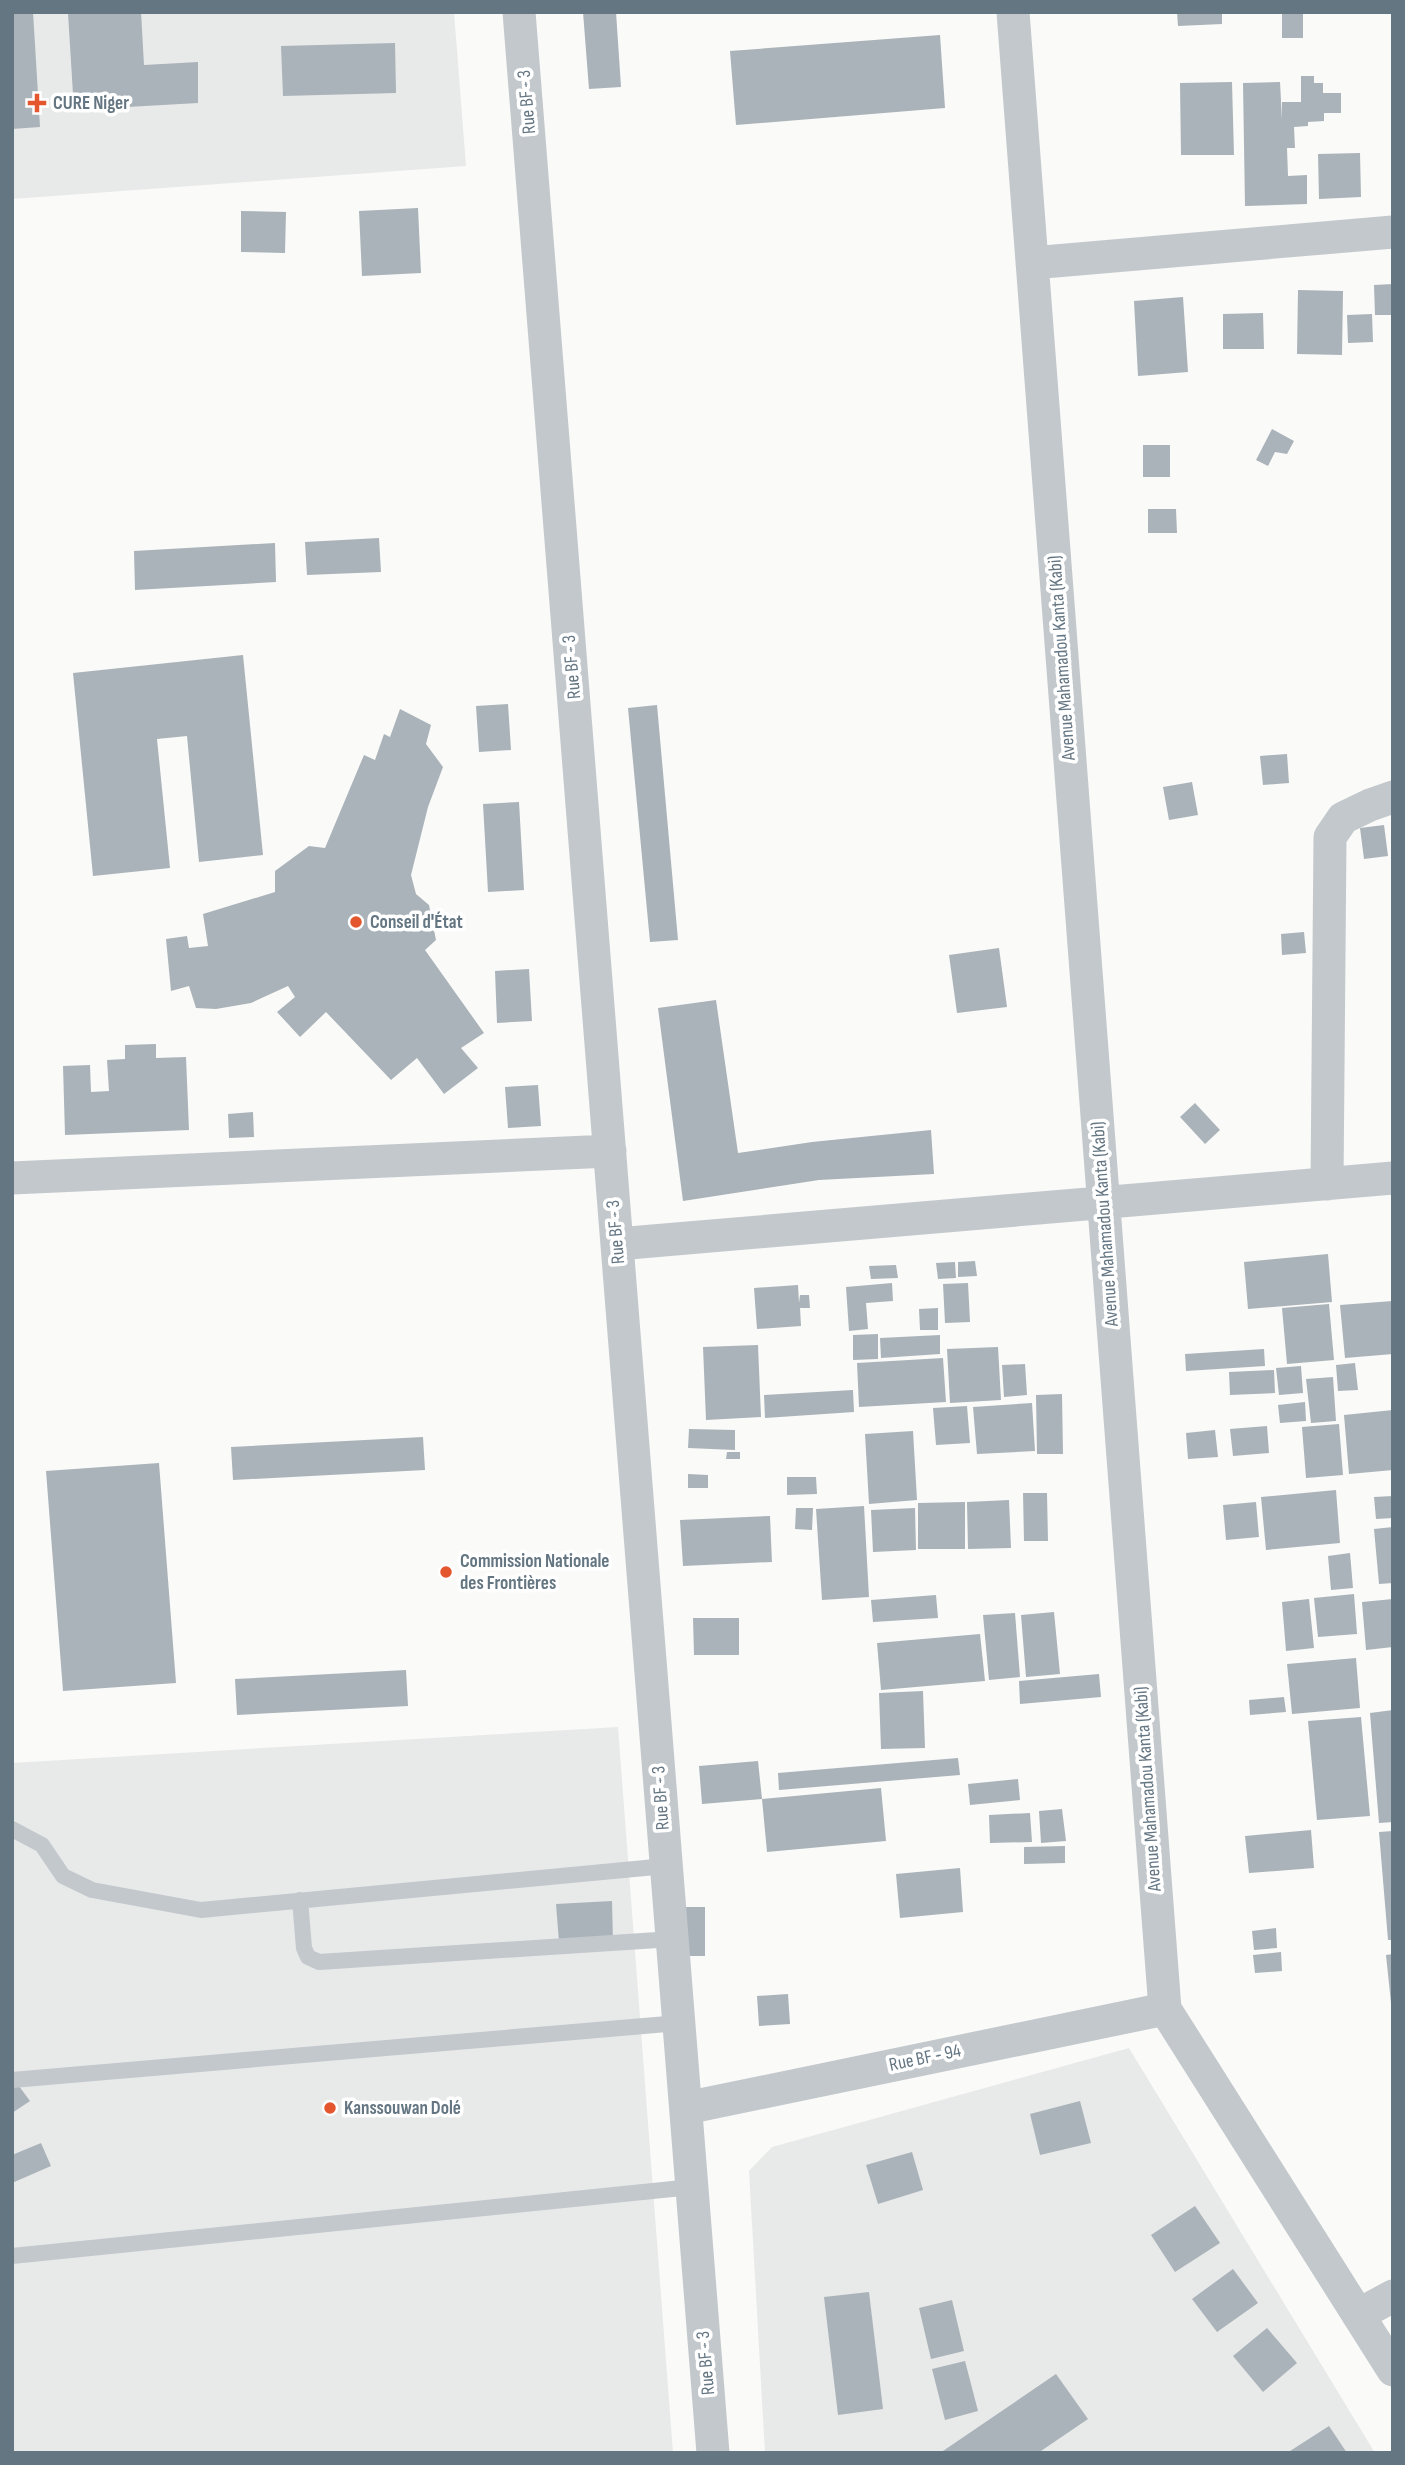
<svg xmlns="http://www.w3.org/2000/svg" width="1405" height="2465" font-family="'Sofia Sans Condensed',sans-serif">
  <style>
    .built { fill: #e8e9e9 }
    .building { fill: #aab3b9 }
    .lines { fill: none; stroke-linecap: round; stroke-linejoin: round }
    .lane { stroke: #c3c8cc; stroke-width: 16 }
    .street { stroke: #c3c8cc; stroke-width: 33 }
    .poi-dot { fill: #e4572e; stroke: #fff; stroke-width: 2.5 }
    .labels { text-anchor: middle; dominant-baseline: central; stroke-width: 7; stroke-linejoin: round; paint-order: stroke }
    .street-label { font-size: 19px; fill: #657683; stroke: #fff }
    .poi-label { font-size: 19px; font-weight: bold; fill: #657683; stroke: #fff; text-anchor: start }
  </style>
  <rect width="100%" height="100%" fill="#fafaf8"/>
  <path class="built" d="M12,12h442l12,154 -454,33z
    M618,1727l55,726h-661v-690z
    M1129,2048l246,405h-610l-16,-282 23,-24z"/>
  <path class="building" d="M12,12h21l7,115 -28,2z
    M141,12l3,53 54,-3v41l-124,7 -6,-97z
    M583,12h33l5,75 -32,2z
    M1177,12h45v12l-44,2z
    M1282,12h21v26h-21z
    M940,35l5,73 -209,17 -6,-74z
    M395,43l1,50 -113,3 -2,-50z
    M1301,76h13v7h9v10h18v20h-17v8l-16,1v4l-14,1 1,21h-8l1,28 19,-1v29l-62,2 -2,-123 37,-1 2,38v-18h19z
    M1232,82l2,73h-53l-1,-72z
    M1360,153l1,44 -42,2 -1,-45z
    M418,208l3,65 -59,3 -3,-65z
    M241,211l45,1 -1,41 -44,-1z
    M1393,284v31h-18l-1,-30z
    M1298,290l45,1 -1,64 -45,-1z
    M1183,297l5,75 -50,4 -4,-75z
    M1263,313l1,36h-41v-35z
    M1372,314l1,28 -25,1 -1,-28z
    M1272,429l22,12 -7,13 -12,-2 -7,14 -12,-6z
    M1143,445h27v32h-27z
    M1148,509h28l1,24h-29z
    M379,538l2,34 -74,3 -2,-33z
    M275,543l1,39 -141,8 -1,-39z
    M243,655l20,200 -64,7 -12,-126 -30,3 13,129 -77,8 -20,-203z
    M508,704l3,46 -32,2 -3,-46z
    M657,705l21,235 -28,2 -22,-234z
    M400,709l31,16 -5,19 17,23 -15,40 -17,68 5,19 13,11 7,35 -11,10 59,83 -23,15 17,20 -34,26 -27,-36 -26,22 -65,-68 -26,25 -23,-25 18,-15 -7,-11 -37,17 -35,6 -20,-1 -7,-22 -18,5 -5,-52 21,-3 2,12 19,-2 -5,-32 72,-22v-21l34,-25 16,2 39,-93 11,5 9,-26 6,3z
    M1287,754l2,29 -26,2 -3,-29z
    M1192,782l6,33 -29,5 -6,-33z
    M519,802l5,88 -36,2 -5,-88z
    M1384,825l4,31 -24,3 -4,-31z
    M1304,932l2,21 -24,2 -1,-21z
    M999,948l8,59 -50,6 -8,-58z
    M529,969l3,52 -35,2 -2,-52z
    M716,1000l22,153 74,-11 119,-12 3,44 -115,6 -136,21 -25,-193z
    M156,1044v14l30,-1 3,73 -124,5 -2,-69 27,-1 1,27 18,-1 -2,-31 18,-1v-14z
    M538,1085l3,41 -33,2 -3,-41z
    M1195,1103l25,27 -15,14 -25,-27z
    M253,1112l1,25 -25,1 -1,-24z
    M1328,1254l4,48 -84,7 -4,-47z
    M975,1261l2,15 -19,1v-15z
    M955,1262l1,16 -18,1 -2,-16z
    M896,1265l2,13 -27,1 -2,-13z
    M892,1283l1,18 -27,2 2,26 -19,2 -3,-44z
    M968,1283l2,39 -25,1 -2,-39z
    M798,1285l1,18 1,-8h9l1,13h-10l1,18 -44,3 -3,-41z
    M1393,1301v53l-48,4 -5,-53z
    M1329,1304l5,56 -47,4 -5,-56z
    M938,1308v22h-18l-1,-21z
    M878,1334v25l-25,1v-25z
    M940,1335v19l-59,4 -1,-20z
    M758,1345l3,72 -55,3 -3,-73z
    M998,1347l3,53 -51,3 -3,-54z
    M1264,1349l1,17 -79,5 -1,-17z
    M943,1358l3,44 -87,5 -2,-44z
    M1355,1363l3,27 -20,1 -2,-26z
    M1025,1364l2,31 -23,2 -2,-32z
    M1301,1366l2,27 -24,2 -3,-27z
    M1274,1370l1,23 -45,2 -1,-23z
    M1333,1377l3,44 -25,2 -5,-44z
    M853,1390l1,22 -89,6 -1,-23z
    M1062,1394l1,60h-26l-1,-59z
    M1305,1402l1,19 -26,2 -2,-18z
    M1032,1403l3,48 -58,3 -4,-47z
    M967,1406l3,37 -34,2 -3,-37z
    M1393,1410v60l-44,4 -5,-59z
    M1339,1424l4,51 -37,3 -4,-51z
    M1267,1426l2,27 -36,3 -3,-27z
    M689,1429l46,1v20l-47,-2z
    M1215,1430l3,27 -30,2 -2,-26z
    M913,1431l4,69 -48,4 -4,-70z
    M423,1437l2,33 -192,10 -2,-33z
    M727,1452h13v7h-14z
    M159,1463l17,220 -113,8 -17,-220z
    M688,1474l20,1v13h-20z
    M787,1477h29l1,17 -30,1z
    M1336,1490l4,53 -74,7 -5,-53z
    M1023,1493h24l1,48h-24z
    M1393,1496v22l-17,1 -2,-22z
    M1009,1500l2,48 -43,1 -1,-47z
    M965,1502v47h-47v-46z
    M1256,1502l3,35 -33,3 -3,-35z
    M864,1506l5,91 -47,3 -6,-91z
    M796,1508h17l-1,22 -17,-1z
    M915,1508l1,42 -43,2 -2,-42z
    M770,1516l2,46 -89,4 -3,-46z
    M1393,1527v56l-14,1 -5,-55z
    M1350,1553l3,35 -22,2 -3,-34z
    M1354,1594l3,40 -39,3 -4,-39z
    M936,1595l2,23 -65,4 -2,-22z
    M1309,1599l5,49 -28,3 -4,-49z
    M1393,1599v48l-27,3 -4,-48z
    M1054,1612l6,62 -34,3 -5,-62z
    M1015,1613l5,64 -31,3 -6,-65z
    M693,1618h46v37h-45z
    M980,1634l5,47 -104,9 -4,-47z
    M1356,1658l4,50 -68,6 -5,-50z
    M406,1670l2,36 -171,9 -2,-36z
    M1099,1674l2,23 -81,7 -1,-23z
    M923,1691l2,57 -44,1 -2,-56z
    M1284,1697l2,15 -36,3 -1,-15z
    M1393,1710v112l-14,1 -9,-110z
    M1361,1717l9,99 -53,4 -9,-99z
    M958,1758l2,17 -181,15 -1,-17z
    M758,1761l4,38 119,-11 5,53 -119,11 -5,-53 -60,5 -3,-38z
    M1018,1779l2,21 -50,5 -2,-21z
    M1062,1809l4,32 -25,2 -2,-32z
    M1030,1813l2,29 -42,1 -1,-28z
    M1311,1830l3,38 -65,5 -4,-37z
    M1393,1831v109h-5l-9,-108z
    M1065,1846v17l-41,1v-17z
    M960,1868l3,44 -63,6 -4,-44z
    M612,1901l1,41h-54l-3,-38z
    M678,1907h27v49h-27z
    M1276,1928l1,20 -23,2 -2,-19z
    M1281,1952l1,19 -27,2 -2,-18z
    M1393,1954v48l-2,1 -5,-48z
    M788,1994l2,30 -31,2 -2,-30z
    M16,2082l14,19 -18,12v-28z
    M1080,2101l11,42 -51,12 -10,-41z
    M41,2143l10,23 -39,17v-28z
    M912,2152l11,38 -45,14 -12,-39z
    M1195,2206l25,37 -45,29 -24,-37z
    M1233,2269l25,34 -41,29 -25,-33z
    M869,2292l14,117 -45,6 -14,-118z
    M952,2300l12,51 -33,8 -12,-51z
    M1267,2328l30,35 -34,29 -30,-36z
    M965,2361l13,50 -33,9 -13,-51z
    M1056,2374l32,45 -50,34h-98z
    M1329,2426l18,27h-60z"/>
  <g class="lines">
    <path class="lane" d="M12,1829l30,16 21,31 29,14 109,20 465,-44
      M300,1900l4,48 4,9 11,5 354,-23
      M12,2080l667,-57
      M12,2256l680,-69"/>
    <path class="street" d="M519,12l194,2441
      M1013,12l152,1997 228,361
      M1032,263l361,-31
      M12,1178l598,-27
      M1327,1184l3,-347 13,-19 27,-13 23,-8
      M617,1244l776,-66
      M686,2108l479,-99
      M1358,2315l35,-19"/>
  </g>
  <g class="poi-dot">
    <path d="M33.5 92.5h7v7h7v7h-7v7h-7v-7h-7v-7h7z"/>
    <circle cx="356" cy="922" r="7"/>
    <circle cx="446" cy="1572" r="7"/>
    <circle cx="330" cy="2108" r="7"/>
  </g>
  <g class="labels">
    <g class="street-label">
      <text transform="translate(527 102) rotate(-95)">Rue BF - 3</text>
      <text transform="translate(1062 658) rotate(-94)">Avenue Mahamadou Kanta (Kabi)</text>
      <text transform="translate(572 667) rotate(-95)">Rue BF - 3</text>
      <text transform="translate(1105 1224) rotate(-94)">Avenue Mahamadou Kanta (Kabi)</text>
      <text transform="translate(616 1232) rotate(-95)">Rue BF - 3</text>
      <text transform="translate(1148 1789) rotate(-94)">Avenue Mahamadou Kanta (Kabi)</text>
      <text transform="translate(661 1798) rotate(-94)">Rue BF - 3</text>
      <text transform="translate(925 2058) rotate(-12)">Rue BF - 94</text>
      <text transform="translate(706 2363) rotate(-95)">Rue BF - 3</text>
    </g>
    <g class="poi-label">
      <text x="53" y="103">CURE Niger</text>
      <text x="370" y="922">Conseil d'État</text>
      <text x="460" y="1561">Commission Nationale<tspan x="460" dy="22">des Frontières</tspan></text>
      <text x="344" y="2108">Kanssouwan Dolé</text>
    </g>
  </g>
  <rect width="1405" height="2465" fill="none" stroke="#657683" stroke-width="28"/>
</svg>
